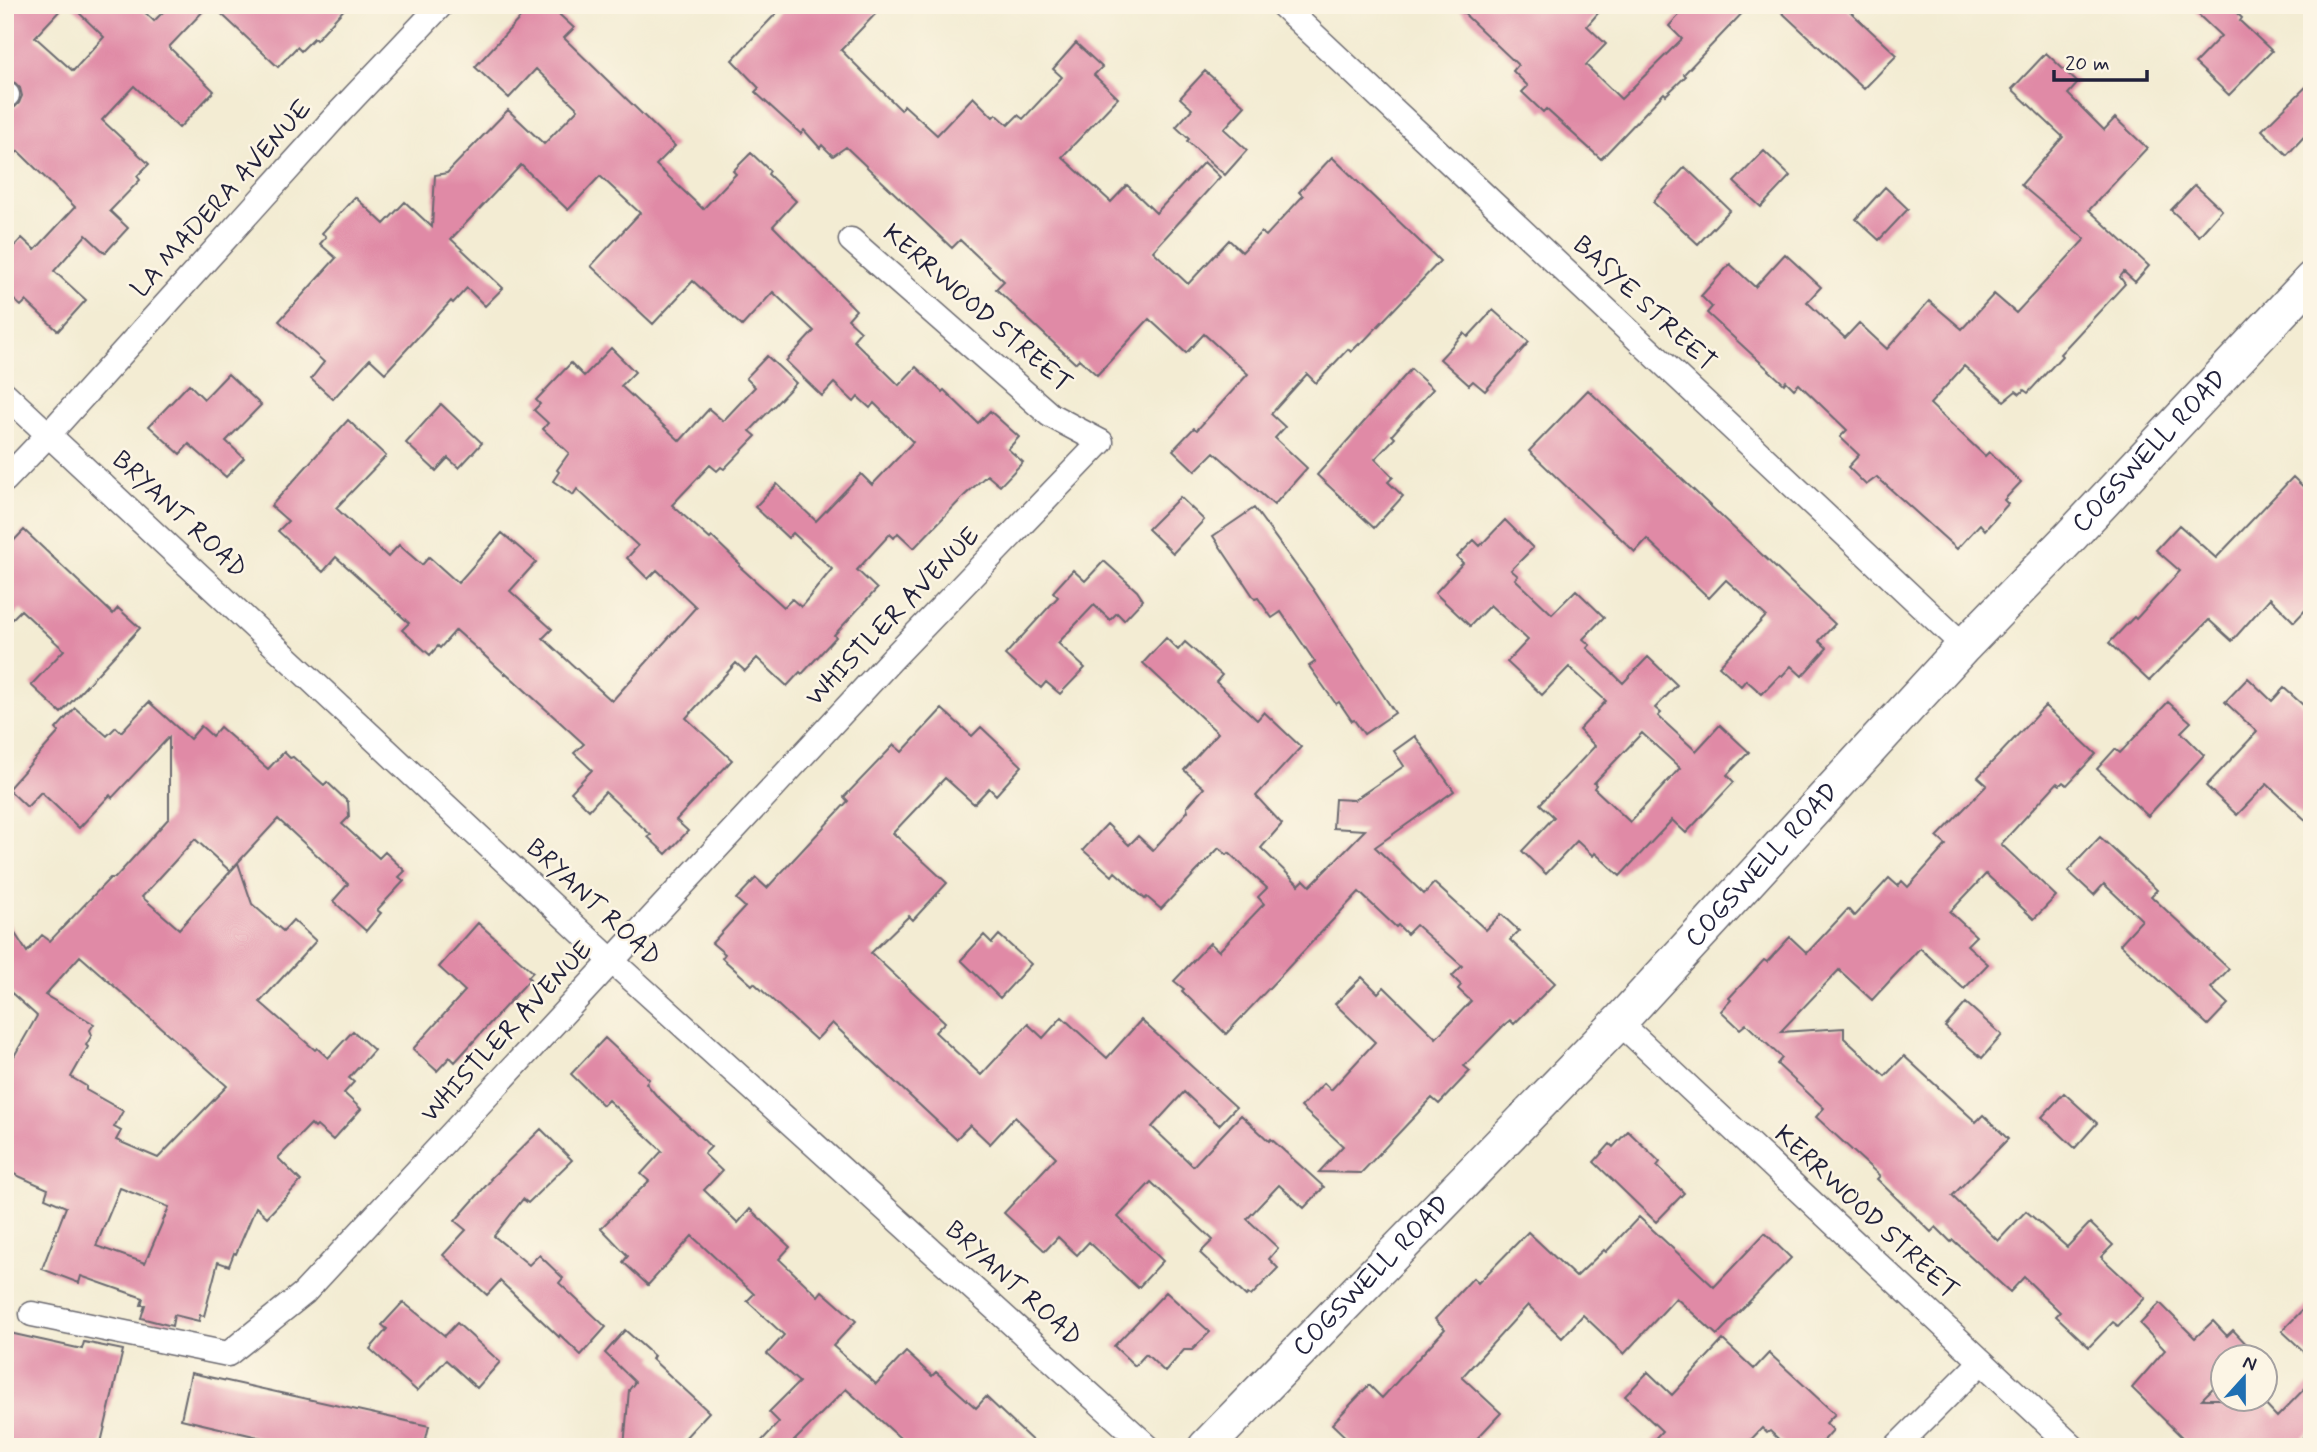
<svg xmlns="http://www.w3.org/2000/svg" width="2317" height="1452" font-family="Mynerve,sans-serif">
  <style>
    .building { fill: #e08aa6; fill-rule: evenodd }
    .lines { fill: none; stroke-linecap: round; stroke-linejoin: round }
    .street-casing { stroke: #6b6970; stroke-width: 27 }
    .secondary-casing { stroke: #6b6970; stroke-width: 38 }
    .street { stroke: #fff; stroke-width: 24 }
    .secondary { stroke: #fff; stroke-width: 35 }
    .labels { text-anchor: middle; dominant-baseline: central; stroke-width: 5; stroke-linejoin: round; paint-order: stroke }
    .street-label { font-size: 26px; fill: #22223b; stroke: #fcf5e5 }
  </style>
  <rect width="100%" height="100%" fill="#fcf5e5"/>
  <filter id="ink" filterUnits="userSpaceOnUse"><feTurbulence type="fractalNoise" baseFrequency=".0143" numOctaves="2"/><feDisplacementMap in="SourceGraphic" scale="14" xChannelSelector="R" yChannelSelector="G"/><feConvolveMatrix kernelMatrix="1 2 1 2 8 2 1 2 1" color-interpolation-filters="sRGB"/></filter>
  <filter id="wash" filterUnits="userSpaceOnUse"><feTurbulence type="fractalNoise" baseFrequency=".00686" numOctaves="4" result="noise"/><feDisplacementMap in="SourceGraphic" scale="28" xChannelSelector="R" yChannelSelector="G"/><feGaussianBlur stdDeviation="1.57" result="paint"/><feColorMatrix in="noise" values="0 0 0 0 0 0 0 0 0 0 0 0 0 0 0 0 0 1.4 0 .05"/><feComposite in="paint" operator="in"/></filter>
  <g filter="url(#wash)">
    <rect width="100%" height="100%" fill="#f3ecd3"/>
    <g id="blocks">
      <path class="building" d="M5,5h60l-30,32 38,34 31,-34 -33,-32h66l17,16 16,-16h39l-40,42 45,44 -35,37 -45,-42 -32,34 47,44 -12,12 3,4 -30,31 18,17 -23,25 -19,-18 -32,36 32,29 -28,31 -32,-30 -5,5 -16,-14v-36l17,-18 13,12 40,-43 -57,-56 -13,14v-55l10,-3 4,-4 3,-7 -2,-8 -5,-5 -10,-3z
        M212,5h136l-32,35 -2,-2 -13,13 -4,-4 -19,20z
        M532,5h17l25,23 -10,10 111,108 -19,19 47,44 33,-35 -3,-3 18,-18 19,18 -2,3 28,27 -23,25 83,84 -8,9 13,12 -8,9 46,45 17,-18 26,25 2,-2 34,33 12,-12 29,26 -11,12 15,13 -23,24 -13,-11 -22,20 -51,53 -16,-15 -4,5 -4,-4 -33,36 20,19 -43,46 2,2 -34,37 -2,-2 -13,14 -30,-28 -12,13 -9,-8 -50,55 46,42 -56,60 12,11 -22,23 -18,-17 3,-2 -46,-43 -16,18 -18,-18 21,-22 -18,-17 10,-9 -78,-71 -1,1 -49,-44 -16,18 -2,-2 -8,9 -28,-25 7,-7 -73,-66 -13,15 -45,-41 10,-10 -17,-15 77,-86 38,36 -50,52 52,49 11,-12 23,20 7,-8 29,26 44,-50 34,29 -26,29 42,38 -9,9 69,63 84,-94 -39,-37 -9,9 -21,-21 11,-12 -61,-57 -4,6 -20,-14 6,-9 -2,-2 12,-17 -26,-24 5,-6 -14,-13 6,-6 -4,-4 35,-37 13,13 27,-28 24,24 -14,14 59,55 29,-32 14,12 32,-34 -9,-9 21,-22 29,27 -46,48 6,5 -32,33 -3,-2 -4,4 -7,-6 -38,40 38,34 2,-2 28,27 -1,2 45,41 8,-8 9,8 31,-38 -39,-36 -5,5 -33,-31 22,-23 39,37 45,-47 11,11 41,-43 -39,-39 -4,5 -12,-11 -4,5 -20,-19 -12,13 -36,-35 28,-30 -41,-39 -31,34 -49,-45 -40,43 -62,-58 49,-53 -40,-37 -32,34 -47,-45 -70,74 52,49 -18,18 -18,-18 -14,15 -2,-2 -66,72 -15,-14 -37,40 -22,-20 13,-17 -45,-41 57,-63 -16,-14 6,-7 -4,-4 33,-36 29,27 21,-22 27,25 3,-52 12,-2 61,-63 36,34 34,-35 -42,-40 -27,29 -34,-31z
        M784,5h100l-43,45 60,60 3,-5 33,30 36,-38 20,20 3,-3 12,11 10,-10 5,4 39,-42 -9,-8 23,-26 26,24 -8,8 24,23 -56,59 49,45 16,-17 29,28 48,-51 16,15 -67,74 35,33 41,-44 13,12 19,-20 5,4 37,-40 -4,-4 33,-35 108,104 -80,84 -1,-1 -8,8 -3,-3 -32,34 -9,-9 -36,40 14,13 -10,11 32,30 -33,37 -60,-53 -19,19 -22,-21 21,-22 3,2 51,-56 -44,-40 -18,19 -37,-34 -52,56 -18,-16 -4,4 -79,-74 8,-8 -44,-41 -8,8 -106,-101 -13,9 -11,-11 -2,3 -16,-18 -3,4 -46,-42 4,-4 -27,-28z
        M1455,5h150l-18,21 19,18 -20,21 35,34 61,-60 -13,-13 19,-21h62l-66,69 2,2 -20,19 -2,-2 -63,66 -55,-50 -3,3 -21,-20 6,-6 -15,-15 5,-6z
        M1774,5h69l54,50 -33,34z
        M2188,5h40l14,13 -2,3 32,30 -43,44 -34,-32 26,-27z
        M2046,53l32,30 -10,11 36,36 11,-12 32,30 -58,62 60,56 -14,16 -11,-10 -4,5 5,7 -65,70 2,2 -34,37 -4,-3 -4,4 -4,-3 -12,10 -40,-35 -34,38 55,52 4,-4 32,30 -17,18 4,4 -23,26 -5,-6 -23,25 -80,-72 -11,8 -18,-18 11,-12 -19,-18 7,-7 -48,-46 -5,5 -8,-8 -2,3 -77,-71 5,-6 -11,-11 29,-32 25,23 30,-33 36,33 -14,15 38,36 14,-15 28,26 42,-48 33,28 32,-35 22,19 69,-74 -64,-54 42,-48 -51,-48z
        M1205,71l40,35 -21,23 23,21 -22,25 -38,-34 2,-2 -13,-12 16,-18 -12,-11z
        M2312,81v47l-25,27 -25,-25z
        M1764,151l26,25 -29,31 -27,-25z
        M1685,167l45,43 -32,34 -45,-42z
        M2195,185l27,25 -23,26 -28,-26z
        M1885,187l23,22 -29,31 -23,-21z
        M1493,310l36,32 -44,49 -12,-10 -4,4 -29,-26 24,-26 4,4z
        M1411,369l22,20 -41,46 3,3 -20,21 18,18 -5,5 15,14 -29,32 -57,-53z
        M228,374l33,31 -35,36 18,17 -18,19 -37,-33 -9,10 -31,-28 40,-42 15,15z
        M1588,390l247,234 -16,17 8,7 -25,28 -11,-10 -9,10 -2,-1 -18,19 -16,-14 -5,6 -22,-20 47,-50 -40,-36 -17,18 -62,-59 -12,13 -106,-101z
        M441,404l41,39 -23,25 -11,-10 -12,13 -30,-28z
        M2293,477l19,18v108l-18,19 -24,-24 -38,43 -23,-21 -60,61 -40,-38 25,-26 2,2 44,-48 -24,-21 23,-25 37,33z
        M1180,497l24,23 -31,33 -25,-24z
        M1254,508l59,81 82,124 -31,21 -10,-14 -2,1 -13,-19 -3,2 -27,-38 6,-4 -34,-50 -9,6 -14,-20 -3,1 -42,-63z
        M1505,520l28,28 -22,22 7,6 -3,3 37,35 24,-24 28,27 -21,22 7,6 -3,3 36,35 25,-26 29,28 -22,23 6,5 -3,3 38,35 24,-26 29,27 -22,23 7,7 -48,51 -14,-13 -52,56 -25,-23 -2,3 -16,-15 -31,33 -24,-23 32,-34 -14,-13 55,-58 -16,-16 27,-29 -37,-34 -27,28 -35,-33 21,-22 -38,-35 -20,21 -35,-33 28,-30 -6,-6 17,-17 6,6zM1642,733l38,35 -50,54 -36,-34 2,-3 -2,-2z
        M24,530l89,84 5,-6 22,20 -79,85 -30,-28 33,-35 -43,-40 -16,16v-76z
        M1104,561l33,30 6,9 -19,20 -7,-7 -7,7 -16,-15 -36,38 27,25 -25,26 -14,-12 -5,6 -36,-33 53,-58 -5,-5 20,-22 12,11z
        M1166,638l12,12 7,-8 37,33 -6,7 41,38 7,-8 37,35 -45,49 26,28 -21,24 38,37 5,-5 6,6 55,-56 -32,-2 2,-29 19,1 50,-34 -10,-15 21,-15 39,55 -79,56 49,47 10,-11 52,47 15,-16 18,17 -9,9 45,43 -41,41 -4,-4 -7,6 -39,40 6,5 -31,33 -7,-6 -71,75 -42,-1 24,-26 -42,-39 23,-24 7,7 44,-48 -40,-38 27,-27 16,16 6,-6 52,51 35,-37 -13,-12 3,-4 -9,-9 10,-10 -46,-41 -9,9 -9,-9 -2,2 -37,-35 -133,142 -44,-43 2,-2 -10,-8 36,-38 9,8 45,-47 -6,-7 9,-9 -38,-35 -2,2 -8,-7 -58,61 -14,-12 -2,2 -30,-27 -3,4 -29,-26 24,-26 22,21 9,-9 15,14 35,-39 -1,-4 17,-19 -20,-18 34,-37 -75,-70z
        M2248,678l24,23 12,-13 28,25v113l-45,-42 -30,31 -31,-29 51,-54 -32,-30z
        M149,702l41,37 11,-13 11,10 8,-9 48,42 16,-17 6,6 3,-1 31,28 3,-3 21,20 1,15 -7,7 37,34 6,-6 20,19 -6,6 5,4 -27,29 4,3 -15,18 -33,-30 15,-17 -70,-65 -48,52 -35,-32 -53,58 37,32 59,-66 14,41 31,27 10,-11 23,21 -56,61 55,48 2,-2 11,10 25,-27 21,19 -25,28 5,4 -10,11 17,16 -28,31 -16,-14 -2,2 -4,-4 -33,34 23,23 -34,36 -11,-10 -20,47 -2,-1 -5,13 -11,-4 -14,54 -4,-1 -1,6 -25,-6 -2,11 -31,-8 4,-13h-4l2,-7 -62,-22 -2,7 -37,-14 24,-62 -21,-9 3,-9 -43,-19v-98l32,-56 -32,-29v-69l22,34 15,-17 8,6 60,-63h5l54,-60v-81l-57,61 -2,-3 -31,33 -38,-36 -14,15 -19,-18 51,-57 -3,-3 19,-21 32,28 9,-9 5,5zM80,956l147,130 -69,72 -42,-18 5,-9 -7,-4 9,-16 -37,-21v-4l-15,-9 17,-30 -2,-2 6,-10 -2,-5 4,-6 -49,-29zM120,1188l49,19 -24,56 -49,-17z
        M2168,702l23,20 -10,10 23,23 -56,61 -51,-47 18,-20 5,4z
        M2045,706l51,48 -29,31 -4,-3 -3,3 -3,-2 -56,61 55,52 -22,23 -48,-45 -36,38 26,24 -9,9 21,19 -24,25 -44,-41 -48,52 -33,-30 -59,62 64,-4v10l41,38 19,-20 72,66 7,-7 25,24 -56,57 46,45 28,-30 41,36 23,-24 23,22 -12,12 44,41 -27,28 -5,-4 -24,25 -33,-31 4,-4 -36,-35 -14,15 -57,-52 -2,2 -15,-15 -5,5 -54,-53 3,-3 -64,-59 8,-9 -47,-44 5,-6 -36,-34 -6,5 -19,-18 10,-11 -2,-2 35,-38 3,2 23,-25 17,16 41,-44 6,7 35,-38 9,8 4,-5 6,6 38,-42 -9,-8 50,-52 -9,-8z
        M942,709l30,27 9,-9 41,39 -26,29 -7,-7 -15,16 -29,-26 -52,55 54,50 -34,37 -4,-4 -38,37 74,69 -10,10 46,43 47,-51 15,14 19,-21 45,41 34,-38 95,87 -17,18 -35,-33 -32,35 41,39 48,-51 28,26 2,-2 53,48 -20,21 -25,-23 -32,34 31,29 -9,11 9,9 -27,28 -3,-2 -2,2 -46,-43 13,-13 -62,-58 -33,35 45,44 -25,27 -49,-46 -12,13 -19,-18 -13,14 -41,-38 52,-56 -41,-40 -25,27 -20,-19 -14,14 -124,-116 -16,17 -62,-57 -2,2 -30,-27 3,-4 -13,-11 33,-36 -9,-8 20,-21 11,10 81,-87 -4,-4 50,-52 8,7z
        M2100,837l57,53 -6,6 78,73 -18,19 17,16 -20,21 -88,-81 22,-24 -38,-36 -10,11 -26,-24z
        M478,923l55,49 -5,5 2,2 -75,83 -5,-5 -13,14 -24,-22 52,-58 -26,-24z
        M984,935l8,8 7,-8 32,29 -31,34 -39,-38z
        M1966,1003l36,32 -20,23 -37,-31z
        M605,1038l44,41 -3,4 10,12 55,52 -7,7 18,17 -18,19 34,33 12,-14 40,38 -11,12 39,37 4,-5 34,30 -23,25 43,38 30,-32 26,24 4,-4 40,36 10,-11 53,50h-129l-64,-58 -58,58h-32l23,-25 -10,-10 30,-30 -32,-28 17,-19 -37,-34 7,-7 -62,-58 -44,49 -25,-23 5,-6 -27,-28 48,-47 -8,-7 21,-23 -54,-51 -5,5 -32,-31z
        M2064,1093l33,30 -22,25 -33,-31z
        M541,1129l31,31 -44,43 -5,-4 -29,37 35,29 10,-10 24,23 -4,5 47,44 -25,28 -21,-20 -1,2 -59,-56 -13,14 -44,-40 23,-25 -11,-9 36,-41 -1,-1z
        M1628,1131l32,31 -3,4 27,27 -28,29 -62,-60 16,-18 3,3z
        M1639,1217l75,70 51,-54 26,25 -74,77 -41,-37 -52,56 -41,-39 -21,23 -34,-33 -66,72 39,36 -32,34h-113l-24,-23 37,-39 13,13 63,-69 -10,-10 38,-41 5,5 50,-51 48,45 28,-27 2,2z
        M1166,1292l44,40 -18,18h-8l-19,22 -19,-18 -11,12 -21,-20z
        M2312,1300v59l-30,-28z
        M403,1302l42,34 12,-13 43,39 -23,26 -31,-28 -29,31 -47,-42 17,-20 -5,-4z
        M2160,1303l35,35 18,-17 14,15 6,-6 19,20 -7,7h-23v22l-20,20h58l17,18 35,-36v48l-18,18h-102l-60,-59 33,-38 -25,-26z
        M625,1330l29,26 -2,3 57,53 -25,27 -2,8h-58l5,-57 6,-8 -30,-29z
        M5,1332l77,17 2,-7 39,8 -23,97h-95z
        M1723,1340l31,29 15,-16 66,61 -9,9 7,7 -15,17h-31l-17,-16 -3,2 -5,-5 -18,19h-97l15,-16 -37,-35 23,-24 24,23z
        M191,1373l238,53 -5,21h-123l-120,-28z"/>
    </g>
  </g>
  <g filter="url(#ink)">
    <use href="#blocks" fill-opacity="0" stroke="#6b6970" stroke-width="2"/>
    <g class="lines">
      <defs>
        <path id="street" d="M1282,5l682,641
          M5,95h2
          M5,394l608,568 535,485
          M5,480l44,-46 287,-318 105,-111
          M1619,1022l454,425
          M32,1314l196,40 76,-61 587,-633 210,-218 -51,-27 -199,-175
          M1896,1447l85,-85"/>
        <g id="secondary">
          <path id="s1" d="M1206,1447l413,-425 345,-376 105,-108 243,-259"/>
        </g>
      </defs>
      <use href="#street" class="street-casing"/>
      <use href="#secondary" class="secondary-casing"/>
      <use href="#street" class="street"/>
      <use href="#secondary" class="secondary"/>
    </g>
  </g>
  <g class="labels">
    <g class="street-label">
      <text transform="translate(222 199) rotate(-48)">LA MADERA AVENUE</text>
      <text transform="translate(1644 304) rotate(43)">BASYE STREET</text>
      <text transform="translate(977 309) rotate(41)">KERRWOOD STREET</text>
      <text stroke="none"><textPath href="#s1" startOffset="1372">COGSWELL ROAD</textPath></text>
      <text transform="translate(179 515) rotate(43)">BRYANT ROAD</text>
      <text transform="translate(893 617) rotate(-46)">WHISTLER AVENUE</text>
      <text stroke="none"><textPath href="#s1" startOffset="805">COGSWELL ROAD</textPath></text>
      <text transform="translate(593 903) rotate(43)">BRYANT ROAD</text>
      <text transform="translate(507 1032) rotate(-47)">WHISTLER AVENUE</text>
      <text transform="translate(1866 1213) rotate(43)">KERRWOOD STREET</text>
      <text stroke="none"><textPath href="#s1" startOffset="238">COGSWELL ROAD</textPath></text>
      <text transform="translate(1013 1284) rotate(42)">BRYANT ROAD</text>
    </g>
  </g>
  <rect width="2317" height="1452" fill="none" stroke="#fcf5e5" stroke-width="28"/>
  <g transform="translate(2244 1378) rotate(21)"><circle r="33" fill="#fcf5e5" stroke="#a5a1a1" stroke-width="2"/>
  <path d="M0-5L12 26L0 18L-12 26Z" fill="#1f6fb2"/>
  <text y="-10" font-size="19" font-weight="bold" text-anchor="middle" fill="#22223b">N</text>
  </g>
  <path d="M2054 70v10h93v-10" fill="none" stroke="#22223b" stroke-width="3.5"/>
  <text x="2065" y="70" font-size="21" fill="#22223b" stroke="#fcf5e5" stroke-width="5" paint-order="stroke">20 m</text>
</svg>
